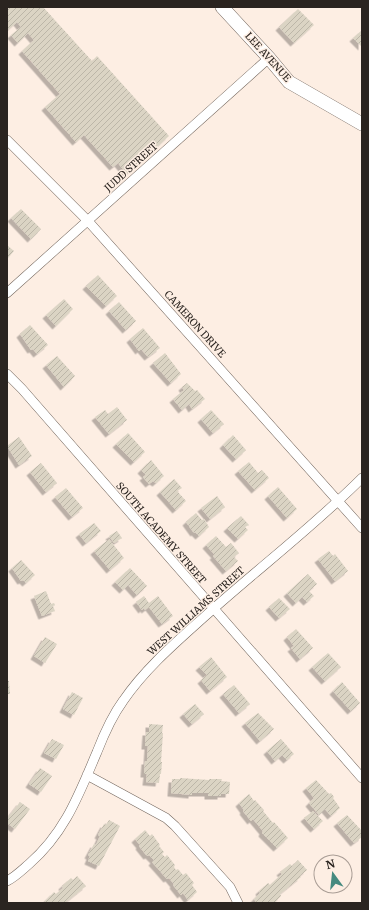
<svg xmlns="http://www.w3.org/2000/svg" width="369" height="910" font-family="Merriweather,serif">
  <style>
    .building { fill: url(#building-hatch); filter: url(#shadow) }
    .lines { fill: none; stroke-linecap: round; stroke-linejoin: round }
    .street-casing { stroke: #72655c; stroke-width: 10 }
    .secondary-casing { stroke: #72655c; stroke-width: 14 }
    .street { stroke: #fff; stroke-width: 9 }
    .secondary { stroke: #fff; stroke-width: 13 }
    .labels { text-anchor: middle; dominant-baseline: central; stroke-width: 3; stroke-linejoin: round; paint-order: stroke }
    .street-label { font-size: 10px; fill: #2a2420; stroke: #fdeee3 }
  </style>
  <defs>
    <pattern id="building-hatch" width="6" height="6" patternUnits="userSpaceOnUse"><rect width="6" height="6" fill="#dbd4c4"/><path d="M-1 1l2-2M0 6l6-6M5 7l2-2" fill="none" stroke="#bcb6a8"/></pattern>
    <filter id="shadow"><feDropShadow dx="-3.5" dy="3.5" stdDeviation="0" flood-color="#0004"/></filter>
  </defs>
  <rect width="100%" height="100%" fill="#fdeee3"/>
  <path class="building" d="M7,7h36l49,54 5,-5 72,80 -42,38 -9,-11 -5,4 -29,-32 -8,7 -31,-35 15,-13 -38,-43 12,-11 -6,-7 -10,10 -7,-8 10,-8 -4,-5 -10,9z
    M298,9l16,16 -20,18 -15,-16z
    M362,30v17l-9,-9z
    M21,209l20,20 -10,10 -20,-21z
    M7,245l7,6 -7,8z
    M98,275l19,21 -11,10 -20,-20z
    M64,299l9,10 -17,17 -10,-11z
    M119,302l17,19 -10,9 -17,-19z
    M30,325l18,20 -11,9 -4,-5 -2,1 -11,-16z
    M143,328l17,20 -12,9 -7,-8 -2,2 -9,-12z
    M165,353l16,21 -10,9 -18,-20z
    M57,356l18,20 -11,11 -18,-22z
    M187,383l8,8 2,-1 8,9 -13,10 -3,-5 -7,6 -9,-11 11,-9 -2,-3z
    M117,407l10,13 -18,14 -14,-17 10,-7 3,4z
    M211,410l13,14 -11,9 -12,-14z
    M128,433l17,19 -11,10 -18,-18z
    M233,435l13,15 -10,9 -13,-14z
    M19,437l13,19 -13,9 -12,-19z
    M151,460l13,16 -8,7 -3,-2 -4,3 -6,-7 3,-2 -5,-5z
    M249,462l9,11 4,-3 7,8 -14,12 -17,-19z
    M41,463l16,20 -11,9 -16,-20z
    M174,479l8,9 -5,3 9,10 -10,9 -16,-18z
    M278,487l19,22 -10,9 -19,-22z
    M66,488l17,20 -11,9 -17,-20z
    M217,496l8,11 -15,12 -9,-11z
    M196,513l6,7 2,-1 5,8 -10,9 -4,-4 -1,1 -8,-11z
    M241,516l8,9 -4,2 3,3 -10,9 -11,-11z
    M94,523l7,8 -15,12 -7,-9z
    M117,531l5,7 -8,5 -5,-7z
    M216,536l10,11 5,-4 8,10 -5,4 4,4 -12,10 -13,-15 2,-1 -9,-10z
    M109,539l15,19 -14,12 -16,-19z
    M329,551l4,5 2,-2 13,17 -13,10 -17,-22z
    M21,560l14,15 -9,8 -3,-3 -2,1 -9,-13z
    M130,568l17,18 -10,9 -9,-10 -5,5 -8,-8z
    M308,574l9,10 -8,7 5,5 -7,6 -5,-5 -6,6 -9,-10z
    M46,591l5,13 3,-1 1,2 -2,1 2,5 -13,5 -8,-20z
    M144,596l5,7 9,-7 15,20 -11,8 -13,-17 -4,3 -1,-2 -2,2 -6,-8z
    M279,598l11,11 -11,9 -10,-11z
    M296,629l17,19 -13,11 -9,-11 3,-2 -7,-9z
    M45,637l12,7 -12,19 -11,-7z
    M328,653l13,14 -16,14 -13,-14z
    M211,657l16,20 -17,14 -9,-11 6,-5 -8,-8z
    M7,681h2l1,13h-3z
    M342,682l18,21 -9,8 -18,-20z
    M234,685l16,19 -11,9 -16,-19z
    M72,692l11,6 -9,17 -11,-6z
    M195,704l9,10 -12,10 -9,-10z
    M258,713l16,16 -14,12 -15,-18z
    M149,724l14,1 -1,8h1l-2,29h1l-1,12h-1l-1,9 -13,-1 1,-8h-3l1,-13h2l1,-15h-3l1,-14h3z
    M52,739l12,6 -8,14 -12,-6z
    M281,739l13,15 -7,6 -5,-5 -7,6 -8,-10z
    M40,768l12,8 -11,16 -12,-8z
    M180,778l29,2v-1h13l-1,2 9,1 -1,12h-8v2h-13v-3h-16v2l-21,-2 1,-14h8z
    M316,780l13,14 2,-1 3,4 -1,1 7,10 -9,8 -6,-7 -6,6 -10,-12 5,-5 -8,-10z
    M249,794l5,7 1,-1 9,10 -1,1 10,12 1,-1 14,16 -11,10 -15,-15 1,-2 -10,-12 -2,2 -8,-10 1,-1 -5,-7z
    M20,802l10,7 -15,20 -8,-6v-4z
    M313,811l10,10 -9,8 -10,-11z
    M347,815l15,16v6l-8,6 -17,-20z
    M109,820l11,6 -21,40 -11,-5 2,-5 -2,-1 6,-11 2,1 4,-9 -2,-1 6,-11 2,1z
    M145,830l5,6 2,-2 8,11 -1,1 5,6 -2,2 3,3 2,-2 8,10 -1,2 2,3 2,-1 5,6 3,-2 8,10 -2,2 5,7 -9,8 -5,-7 -2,2 -8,-10 1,-1 -5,-6 -2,1 -7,-8 -8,-9 2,-2 -5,-5 -2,1 -8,-10 1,-1 -5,-6z
    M298,860l9,10 -7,6 1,1 -21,17 1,2 -7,7h-17l-3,-4 6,-6 -1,-2 9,-8 2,2 12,-11 -2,-2 10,-8 2,2z
    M77,876l9,10 -21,17h-19l-1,-2 9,-9 2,2 7,-6 -1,-2 9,-8 2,2z"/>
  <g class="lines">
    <defs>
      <path id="street" d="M7,140l81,81 274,307
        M7,293l262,-235
        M7,374l15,15 340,389
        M87,775l79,43 9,8 55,61 8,16
        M7,881c8,-4 15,-11 22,-17 36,-31 50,-70 68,-112 7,-18 15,-36 26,-51 22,-32 51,-57 80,-83 52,-47 109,-90 159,-140"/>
      <path id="secondary" d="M222,7l47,51 20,24 73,42"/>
    </defs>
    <use href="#street" class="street-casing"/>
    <use href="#secondary" class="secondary-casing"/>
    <use href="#street" class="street"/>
    <use href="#secondary" class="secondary"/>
  </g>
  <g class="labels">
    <g class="street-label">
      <text transform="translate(268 57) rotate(48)">LEE AVENUE</text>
      <text transform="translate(131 167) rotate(-42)">JUDD STREET</text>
      <text transform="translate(195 324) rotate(48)">CAMERON DRIVE</text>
      <text transform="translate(161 533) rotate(49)">SOUTH ACADEMY STREET</text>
      <text transform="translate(196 611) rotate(-42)">WEST WILLIAMS STREET</text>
    </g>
  </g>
  <rect width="369" height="910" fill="none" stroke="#2a2420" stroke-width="16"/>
  <g transform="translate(333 874) rotate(345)"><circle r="19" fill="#fdeee3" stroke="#a99d95"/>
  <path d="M0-3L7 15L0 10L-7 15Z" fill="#458a7f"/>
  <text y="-6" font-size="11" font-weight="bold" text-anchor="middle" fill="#2a2420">N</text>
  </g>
</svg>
